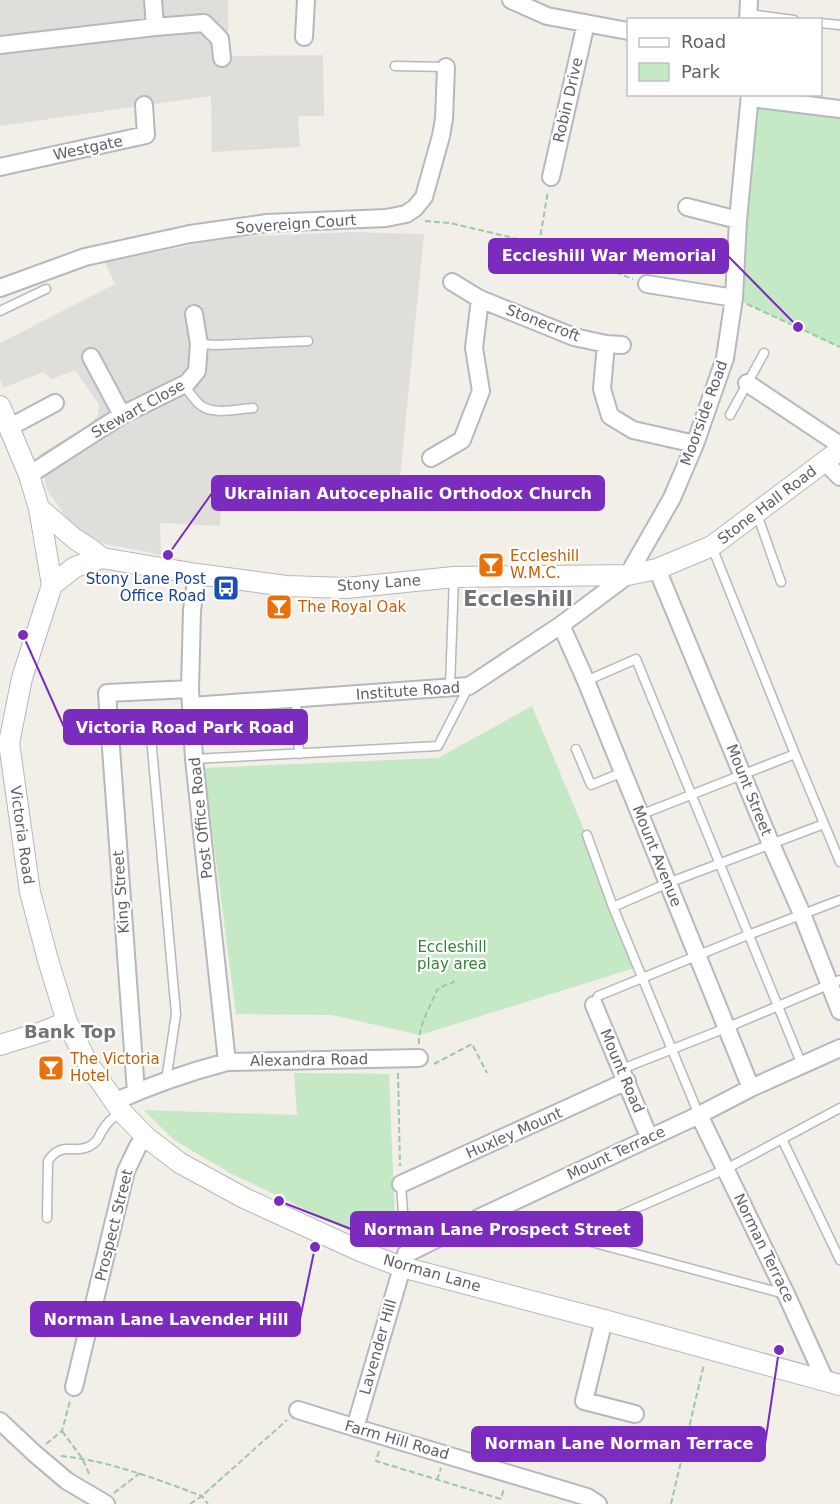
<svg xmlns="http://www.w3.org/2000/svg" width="840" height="1504" font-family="'DejaVu Sans',sans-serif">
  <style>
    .industrial { fill: #e0deda }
    .green { fill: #c5e8c5 }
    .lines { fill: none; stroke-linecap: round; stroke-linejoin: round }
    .service-casing { stroke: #b5b8bc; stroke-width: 11 }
    .minor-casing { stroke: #b5b8bc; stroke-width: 20 }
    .tertiary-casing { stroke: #b5b8bc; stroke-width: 22 }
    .path { stroke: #9cc7a9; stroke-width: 2; stroke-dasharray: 6 3; stroke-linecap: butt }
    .service { stroke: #fff; stroke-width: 8 }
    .minor { stroke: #fff; stroke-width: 16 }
    .tertiary { stroke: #fff; stroke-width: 20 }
    .labels { text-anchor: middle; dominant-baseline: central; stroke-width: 4.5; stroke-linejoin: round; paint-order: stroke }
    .street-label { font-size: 15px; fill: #5f6368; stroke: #fff }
    .food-label { font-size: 15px; fill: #c56008; stroke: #fff; text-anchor: start }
    .transit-label { font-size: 15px; fill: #164399; stroke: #fff; text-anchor: end }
    .park-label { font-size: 15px; fill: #348238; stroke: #fff }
    .quarter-label { font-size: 18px; font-weight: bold; fill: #70757a; stroke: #fff }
    .district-label { font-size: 21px; font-weight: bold; fill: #70757a; stroke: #fff }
    .leader { fill: none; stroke: #7b2cbf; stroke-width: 2 }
    .callout-dot { fill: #7b2cbf; stroke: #fff; stroke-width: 2 }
    .callout { fill: #7b2cbf; stroke: #7b2cbf; stroke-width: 2 }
    .callout-label { font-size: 16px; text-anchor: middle; font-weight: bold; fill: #fff }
  </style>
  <rect width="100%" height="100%" fill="#f1efe8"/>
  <path class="industrial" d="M0,0h228v56l95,-1 1,61h-26l2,31 -88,5 -1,-56 -211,30z
    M353,232l71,2 -27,275h-176l-1,17 -60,-3 1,32 -56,-11 -23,-11 -14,-13 -21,-30 -8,-35 52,-32 7,-8 1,-11 -24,-34 -23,9 -9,-7 -40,16 -3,-9v-36l115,-59 -10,-21 125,-26z"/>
  <path class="green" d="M751,98l89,11v238l-106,-49z
    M532,706l109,260 -221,69 -88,-20 -96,-1 -32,-246 234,-10z
    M294,1073l95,1 7,170 -25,-3 -141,-68 -56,-33 -30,-30 153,5z"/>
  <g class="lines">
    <defs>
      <path id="service" d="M749,14l45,6
        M820,23l20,2
        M395,66l51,1
        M0,311l46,-22
        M199,344l17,1 92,-4
        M187,383l-1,5c4,5 8,11 13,16 13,12 37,5 54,4
        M730,415l34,-62
        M757,514l24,68
        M712,547l83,207 45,108
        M586,681l50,-22 166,406
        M450,687l4,-110
        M296,700l3,54
        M151,737l25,277 -10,67
        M111,738l81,-4
        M576,749l15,36 32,-13
        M194,759l244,-13 31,-60
        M640,815l155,-61
        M587,835l26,72 86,208
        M613,907l55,-24 156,-59
        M594,1005l4,-9 150,-61 92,-35
        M622,1069l104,-41 114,-48
        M782,1139l58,121
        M401,1184l5,70
        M491,1215l294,79
        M47,1218l1,-57c14,-21 26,-6 42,-15 10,-6 8,-10 14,-18 4,-7 11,-12 17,-16
        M570,1237l156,-68 114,-61"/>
      <path id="minor" d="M153,0l2,27
        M511,0l36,16 81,15
        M748,20l1,-20
        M304,37l2,-37
        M0,45l155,-18 49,-4 16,16 2,19
        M751,98l89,11
        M0,167l146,-32 -2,-30
        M551,177l35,-154
        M687,207l51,13
        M452,282l28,17 94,38 32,7 16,1
        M647,284l87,14
        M0,288l85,-31 105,-23 77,-11 119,-5 20,-4 9,-6 9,-11 17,-61 3,-17 2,-52
        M606,344l-4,45 8,27 23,14 62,14
        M91,357l31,58
        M747,383l93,62
        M8,428l47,-25
        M431,458l31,-18 19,-49 -7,-43 6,-49
        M825,462l15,15
        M29,475l93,-60 65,-32 10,-12 2,-27 -5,-30
        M657,569l114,275 31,70 38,97
        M197,574l-5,36 -2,79 4,70 33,303
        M561,625l25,56 165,407
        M191,706l278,-20 92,-61 67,-50 44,-77 23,-54 30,-86 9,-60 4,-78 12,-126
        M594,1005l55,132
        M136,1092l-29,-399 83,-4
        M114,1102c37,-17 75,-30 113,-40l192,-4
        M699,1115l87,179 40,88
        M401,1184l226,-103
        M604,1320l-20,81 51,13
        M74,1387l52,-216 12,-25 8,-9
        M298,1410c96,30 193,58 289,87l11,7
        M0,1421l34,32 33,28 39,23
        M355,1428l51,-174 81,-40 212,-99 52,-27 89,-40"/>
      <path id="tertiary" d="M0,406l29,69 10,33 13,77 -30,93 -13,65 21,149 18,68 19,62 20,40 34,49 25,26 34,26 64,35 116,53 42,16 202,53 236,65
        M39,508l36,31 17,11 10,8
        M52,585l23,-18 27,-9 95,16 89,12 60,2 108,-11 174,-2 29,-6 55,-23 128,-96
        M0,1045l42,-13 25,-10"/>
    </defs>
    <use href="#service" class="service-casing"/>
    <use href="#minor" class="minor-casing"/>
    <use href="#tertiary" class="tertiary-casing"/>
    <path class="path" d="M425,221l25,2 89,21 94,35
      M539,244l9,-53
      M747,304l93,43
      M419,1044c-1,-18 11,-37 18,-54l4,-3 13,-5 -2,-3
      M434,1064l38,-20 15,29
      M398,1073l2,93
      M62,1431l20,27 8,18
      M46,1444l16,-13 8,-30
      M379,1451l-3,10 125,38 3,-11
      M61,1456c49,5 95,23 141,40l6,8
      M437,1480l4,-12
      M114,1493l26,-20
      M190,1504l12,-8 85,-76
      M671,1504l33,-140"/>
    <use href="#service" class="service"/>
    <use href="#minor" class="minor"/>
    <use href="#tertiary" class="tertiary"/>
  </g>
  <defs>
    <symbol id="bar-square" viewBox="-11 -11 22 22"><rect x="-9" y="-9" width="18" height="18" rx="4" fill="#e8710a" stroke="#fff"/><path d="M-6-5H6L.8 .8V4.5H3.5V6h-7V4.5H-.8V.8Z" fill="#fff"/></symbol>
    <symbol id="bus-square" viewBox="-11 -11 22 22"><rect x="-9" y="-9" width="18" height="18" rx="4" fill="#1a4fb4" stroke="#fff"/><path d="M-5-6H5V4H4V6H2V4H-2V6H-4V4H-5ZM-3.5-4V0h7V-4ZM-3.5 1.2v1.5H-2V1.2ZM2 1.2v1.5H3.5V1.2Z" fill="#fff"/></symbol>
  </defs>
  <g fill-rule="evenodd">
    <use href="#bar-square" x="476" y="550" width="30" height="30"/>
    <use href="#bus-square" x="211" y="573" width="30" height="30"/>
    <use href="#bar-square" x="264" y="592" width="30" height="30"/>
    <use href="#bar-square" x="36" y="1053" width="30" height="30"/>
  </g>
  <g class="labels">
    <g class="street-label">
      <text transform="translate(568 100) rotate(-77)">Robin Drive</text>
      <text transform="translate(88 148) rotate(-12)">Westgate</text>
      <text transform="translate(296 224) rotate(-4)">Sovereign Court</text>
      <text transform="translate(543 323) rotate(21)">Stonecroft</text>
      <text transform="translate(138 409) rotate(-29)">Stewart Close</text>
      <text transform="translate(704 413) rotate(-70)">Moorside Road</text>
      <text transform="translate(767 505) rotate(-37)">Stone Hall Road</text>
      <text transform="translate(379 583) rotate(-4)">Stony Lane</text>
      <text transform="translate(408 691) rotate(-4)">Institute Road</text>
      <text transform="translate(749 790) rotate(68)">Mount Street</text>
      <text transform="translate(201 818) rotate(-96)">Post Office Road</text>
      <text transform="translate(22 835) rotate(82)">Victoria Road</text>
      <text transform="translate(657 856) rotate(68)">Mount Avenue</text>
      <text transform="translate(121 892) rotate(-94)">King Street</text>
      <text transform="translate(309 1060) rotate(-1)">Alexandra Road</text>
      <text transform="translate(622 1071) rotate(67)">Mount Road</text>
      <text transform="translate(514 1133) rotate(-24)">Huxley Mount</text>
      <text transform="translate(616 1153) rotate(-25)">Mount Terrace</text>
      <text transform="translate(114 1225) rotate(-76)">Prospect Street</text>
      <text transform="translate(764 1248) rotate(64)">Norman Terrace</text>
      <text transform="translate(432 1273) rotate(16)">Norman Lane</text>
      <text transform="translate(378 1347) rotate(-74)">Lavender Hill</text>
      <text transform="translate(397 1440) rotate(16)">Farm Hill Road</text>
    </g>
    <g class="food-label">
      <text x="510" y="556">Eccleshill<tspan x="510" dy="17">W.M.C.</tspan></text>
      <text x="298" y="607">The Royal Oak</text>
      <text x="70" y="1059">The Victoria<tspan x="70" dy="17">Hotel</tspan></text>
    </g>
    <g class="transit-label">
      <text x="206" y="579">Stony Lane Post<tspan x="206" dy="17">Office Road</tspan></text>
    </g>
    <g class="park-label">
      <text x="452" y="947">Eccleshill<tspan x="452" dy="17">play area</tspan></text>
    </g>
    <g class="quarter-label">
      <text x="70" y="1031">Bank Top</text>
    </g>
    <g class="district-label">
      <text x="518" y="599">Eccleshill</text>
    </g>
  </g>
  <path class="leader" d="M798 327L728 256M168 555L212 493M23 635L64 727M279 1201L351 1229M315 1247L300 1319M779 1350L765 1444"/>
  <g class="callout-dot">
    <circle cx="798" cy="327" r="6"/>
    <circle cx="168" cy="555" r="6"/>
    <circle cx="23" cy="635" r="6"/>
    <circle cx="279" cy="1201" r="6"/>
    <circle cx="315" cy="1247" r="6"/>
    <circle cx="779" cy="1350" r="6"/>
  </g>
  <g class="callout">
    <rect x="489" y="239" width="239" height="34" rx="6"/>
    <rect x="212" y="476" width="392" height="34" rx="6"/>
    <rect x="64" y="710" width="243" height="34" rx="6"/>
    <rect x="351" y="1212" width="291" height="34" rx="6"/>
    <rect x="31" y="1302" width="269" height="34" rx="6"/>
    <rect x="472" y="1427" width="293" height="34" rx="6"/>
  </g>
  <g class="callout-label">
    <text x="609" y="261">Eccleshill War Memorial</text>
    <text x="408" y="499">Ukrainian Autocephalic Orthodox Church</text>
    <text x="185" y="733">Victoria Road Park Road</text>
    <text x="497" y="1235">Norman Lane Prospect Street</text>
    <text x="166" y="1325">Norman Lane Lavender Hill</text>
    <text x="619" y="1449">Norman Lane Norman Terrace</text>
  </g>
  <rect x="627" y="18" width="195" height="78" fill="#ffffff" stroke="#bfc1c3" stroke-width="1.5"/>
  <rect x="639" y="38" width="30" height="9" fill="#ffffff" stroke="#bfc1c3" stroke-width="1.5"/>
  <text x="681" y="48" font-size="18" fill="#5f6368">Road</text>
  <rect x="639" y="63" width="30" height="18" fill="#c5e8c5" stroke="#bfc1c3" stroke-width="1.5"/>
  <text x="681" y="78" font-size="18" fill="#5f6368">Park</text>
</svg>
